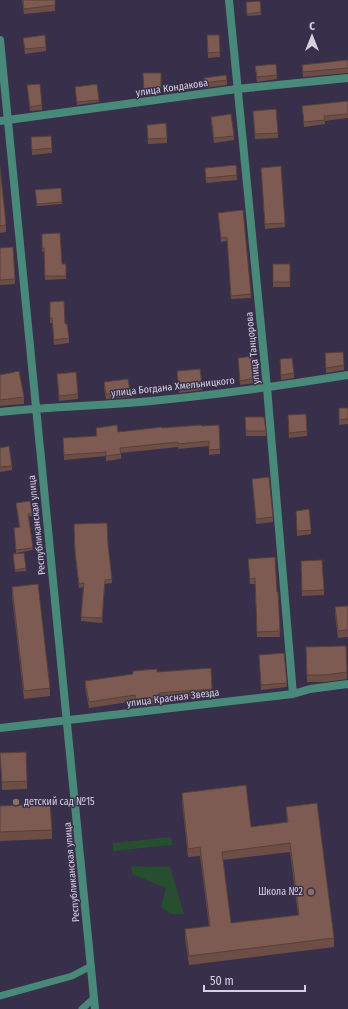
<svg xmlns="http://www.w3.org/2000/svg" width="348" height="1009" font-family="'Fira Sans Condensed',sans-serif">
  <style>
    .green { fill: #274e2f }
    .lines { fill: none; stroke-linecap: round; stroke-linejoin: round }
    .service { stroke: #488979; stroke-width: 7 }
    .minor { stroke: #488979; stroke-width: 8 }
    .wall { fill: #6c4e47; fill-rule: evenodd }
    .building { fill: #7d5b52; stroke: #584039; fill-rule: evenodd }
    .education-dot { fill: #8d6e63; stroke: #382f4a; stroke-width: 1.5 }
    .labels { text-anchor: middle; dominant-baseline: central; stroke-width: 3; stroke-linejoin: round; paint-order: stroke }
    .street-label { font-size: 10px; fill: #d6d1e2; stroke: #382f4a }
    .poi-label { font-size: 10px; fill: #d6d1e2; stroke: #382f4a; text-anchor: start }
  </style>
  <rect width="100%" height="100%" fill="#382f4a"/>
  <path class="green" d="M171,837l1,8 -59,6v-8z
    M131,866l39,1 14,47h-13l-10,-7 5,-19 -34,-14z"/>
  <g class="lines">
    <path class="service" d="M0,996l72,-20 19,-10
      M82,1009l12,-11"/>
    <path class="minor" d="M229,0l38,388 26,306
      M0,40l95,969
      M0,121l237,-32 111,-11
      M0,412c54,-6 107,-6 161,-12 63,-6 125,-15 187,-25
      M0,728l293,-34 17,-5 38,-5"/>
  </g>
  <path class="wall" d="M22,0h33v11l-31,3z
    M246,5l15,7v3l-14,1z
    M207,35h12l1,22 -12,1z
    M23,38l23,9v4l-21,3z
    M348,60v13l-45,4 -1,-12z
    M255,66l22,9v4l-20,3z
    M143,73h18v21l-17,2z
    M204,78l23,2v5l-23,3z
    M27,85l15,20v5l-12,1z
    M75,89l24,11v2l-22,3z
    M348,101v17l-23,3v3l-21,3 -2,-21z
    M253,111l25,22v5l-23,1z
    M211,117l23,19v4l-20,3 -3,-21z
    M147,125l20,13v5l-19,1z
    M31,137l21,11v5l-20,2z
    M0,167l6,58v7l-6,1z
    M205,168l32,7v5l-31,3z
    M261,168l24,55v4l-20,2z
    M61,188l1,16 -25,2 -2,-16z
    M218,213l33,81v4l-20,1 -4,-58 -6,1z
    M42,234l20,30h4v15l-21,1 -1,-29 -2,1z
    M0,248l15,31v5l-15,1z
    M273,264h17v23h-17z
    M50,302l15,22 4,14v5l-15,2 -2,-22h-2z
    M325,353l19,12v5l-18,3z
    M238,358l17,20v5l-15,2z
    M280,359l14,14v5l-13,2z
    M177,371l25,14v5l-23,3z
    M57,374l21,20v5l-19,2z
    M0,375l24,22v7l-24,2z
    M104,382l26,10v5l-24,2 -2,-12z
    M339,408h9v16l-9,1z
    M288,415l19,16v5l-18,2z
    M245,417l21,14v5h-20z
    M202,426l18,23v5l-11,1v-9l-31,3v-2l-57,6v6l-15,2v-5l-42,4 -1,-22 33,-2v-8l22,4 44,-4z
    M0,448l12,18v4l-12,2z
    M252,479l21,38v5l-17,2z
    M16,503l16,10v3h-3l4,34 -17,3 -2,-25 5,-1z
    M296,511l15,19v4l-14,2z
    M74,524l34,21 4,34v4l-7,1 -3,39 -21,-2 2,-34 -4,1 -4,-33z
    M13,554l13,14v3l-11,1z
    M248,559l29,33h1l2,45h-23l-2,-53h-5z
    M301,566l23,24v5l-22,1z
    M12,587l38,101v8l-26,3 -12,-103z
    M348,606v31l-10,1 -3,-24v-7z
    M346,646l1,33 -22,3h-18l-1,-35z
    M259,655l28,28v4l-26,3z
    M157,672l55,17v6l-53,3v6l-23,3 -1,-6 -46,7 -4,-21v-6z
    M0,753l27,28v8l-25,1z
    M182,793l69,34 36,-5 -1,-15 48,131v9l-145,18 -4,-28v-8l24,-3 -9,-70 -12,1 -6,-55zM290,852l8,63 -67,8 -8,-63z
    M0,806l52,24v9l-52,2z"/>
  <path class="building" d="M23,0h32v5l-31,4z
    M260,1l1,11 -14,2 -1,-12z
    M45,35l1,12 -21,2 -2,-11z
    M207,35h12l1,17 -12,1z
    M348,60v8l-45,4 -1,-7z
    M276,64l1,11 -20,2 -2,-11z
    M143,73h18v16l-17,2z
    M226,75l1,5 -23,3v-5z
    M40,84l2,21 -12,2 -3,-22z
    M97,84l2,16 -22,2 -2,-15z
    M348,101v13l-24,2 1,4 -21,2 -2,-16z
    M276,109l2,24 -23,1 -2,-23z
    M231,114l3,22 -20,2 -3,-21z
    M166,123l1,15 -19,1 -1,-14z
    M51,136l1,12 -20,2 -1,-13z
    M236,165l1,10 -31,3 -1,-10z
    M281,166l4,57 -20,1 -4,-56z
    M0,167l6,58 -6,1z
    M61,188l1,14 -25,2 -2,-14z
    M243,210l8,84 -20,2 -4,-59 -6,1 -3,-25z
    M60,233l2,31h4v12h-21l-1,-28h-2v-14z
    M13,247l2,32 -15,1v-32z
    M273,264h17v18h-17z
    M64,301l1,23h2l2,14 -15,2 -2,-22h-2v-16z
    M343,352l1,13 -18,3 -1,-15z
    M253,356l2,22 -15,3 -2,-23z
    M292,358l2,15 -13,2 -1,-16z
    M200,369l2,16 -23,3 -2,-17z
    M19,371l5,26 -24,3v-25z
    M76,372l2,22 -19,2 -2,-22z
    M128,379l2,13 -24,2 -2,-12z
    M339,408h9v11l-9,1z
    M306,414l1,17 -18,2 -1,-18z
    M245,417h19l2,14h-20z
    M117,425l1,7 44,-5v1l39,-3 1,1 17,-1 1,24 -11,1v-9l-31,3v-2l-58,6 1,6 -15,2v-4l-42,3 -1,-17 34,-2 -1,-8z
    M9,446l3,20 -12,1v-19z
    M269,477l4,40 -17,2 -4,-40z
    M30,501l2,12 -4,1 5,34 -17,2 -2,-22 6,-1 -4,-24z
    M309,509l2,21 -14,1 -1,-20z
    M107,523l1,22 4,34 -7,1 -3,38 -21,-1 3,-34 -5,1 -4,-33 -1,-27z
    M24,553l2,15 -11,2 -2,-16z
    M275,557l2,35h1l2,39 -23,1 -2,-54 -5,1 -2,-20z
    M322,560l2,30 -22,1 -1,-30z
    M38,584l12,104 -26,3 -12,-104z
    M348,606v24l-10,1 -3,-24z
    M346,646l1,26 -22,3h-18l-1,-28z
    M284,653l3,30 -26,2 -2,-30z
    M211,668l1,21 -53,4v5l-23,3 -1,-6 -46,7 -4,-21 48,-7v-3l24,-2v3z
    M26,752l1,29 -25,1 -2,-29z
    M246,785l5,42 37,-5 -2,-15 31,-4 17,135 -145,18 -4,-27 25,-3 -10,-79 -12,2 -6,-56zM290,843l9,72 -68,8 -9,-71z
    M50,804l2,26 -52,2v-26z"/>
  <g class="education-dot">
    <circle cx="16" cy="802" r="4"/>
    <circle cx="311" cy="892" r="4"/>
  </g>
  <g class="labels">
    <g class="street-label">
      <text transform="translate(172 88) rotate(-8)">улица Кондакова</text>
      <text transform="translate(253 348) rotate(-96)">улица Танцорова</text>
      <text transform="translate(173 387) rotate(-6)">улица Богдана Хмельницкого</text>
      <text transform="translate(37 525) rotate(-96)">Республиканская улица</text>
      <text transform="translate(173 698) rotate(-7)">улица Красная Звезда</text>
      <text transform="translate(72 872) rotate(-95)">Республиканская улица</text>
    </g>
    <g class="poi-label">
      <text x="24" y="802">детский сад №15</text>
      <text x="303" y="892" text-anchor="end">Школа №2</text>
    </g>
  </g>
  <g transform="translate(312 36)" stroke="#382f4a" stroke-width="3" paint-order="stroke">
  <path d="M0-3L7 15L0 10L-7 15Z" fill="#d6d1e2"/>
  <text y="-6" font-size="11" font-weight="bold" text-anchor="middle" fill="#d6d1e2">С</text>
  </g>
  <path d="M204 985v6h101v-6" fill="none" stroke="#d6d1e2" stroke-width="2"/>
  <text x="210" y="985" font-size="12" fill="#d6d1e2" stroke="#382f4a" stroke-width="3" paint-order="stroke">50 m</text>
</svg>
